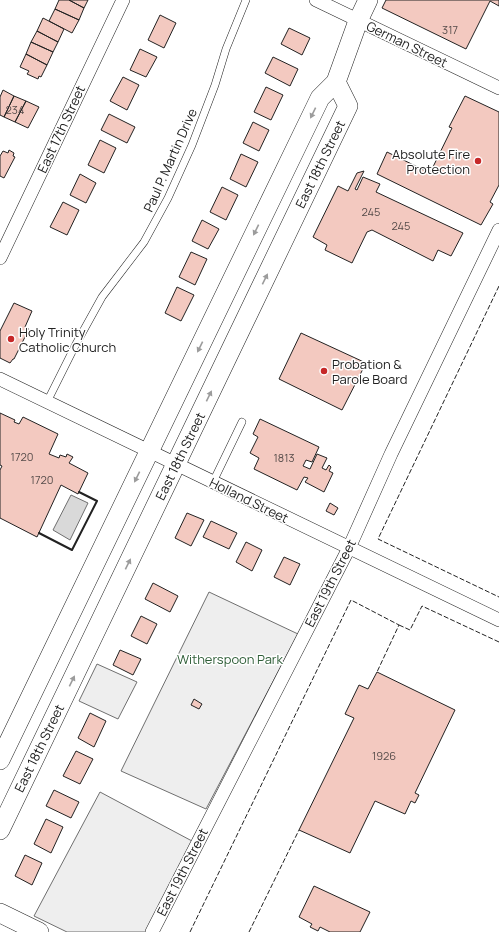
<svg xmlns="http://www.w3.org/2000/svg" width="499" height="932" font-family="Manrope,sans-serif">
  <style>
    .green { fill: #eee; stroke: #6f6f6f }
    .water { fill: #d9d9d9; stroke: #6f6f6f }
    .building { fill: #f3c9c0; stroke: #222 }
    .lines { fill: none; stroke-linecap: round; stroke-linejoin: round }
    .service-casing { stroke: #222; stroke-width: 8 }
    .minor-casing { stroke: #222; stroke-width: 14 }
    .secondary-casing { stroke: #222; stroke-width: 20 }
    .service { stroke: #fff; stroke-width: 7 }
    .minor { stroke: #fff; stroke-width: 13 }
    .secondary { stroke: #fff; stroke-width: 19 }
    .fence { stroke: #222; stroke-width: 1; stroke-dasharray: 5 2; stroke-linecap: butt }
    .wall { stroke: #222; stroke-width: 2 }
    .oneway { fill: #9c9c9c }
    .poi-dot { fill: #c62828; stroke: #fff; stroke-width: 1.5 }
    .labels { text-anchor: middle; dominant-baseline: central; stroke-width: 3; stroke-linejoin: round; paint-order: stroke }
    .number-label { font-size: 11px; fill: #564c4a }
    .street-label { font-size: 13px; fill: #222; stroke: #fff }
    .poi-label { font-size: 13px; fill: #222; stroke: #fff; text-anchor: start }
    .park-label { font-size: 13px; fill: #2f5e38; stroke: #fff }
  </style>
  <rect width="100%" height="100%" fill="#fff"/>
  <path class="green" d="M209,592l89,42 -92,175 -85,-38z
    M97,664l40,18 -19,37 -39,-18z
    M100,792l92,49 -46,91h-79l-33,-16z"/>
  <path class="water" d="M71,495l17,8 -18,37 -17,-10z"/>
  <path class="building" d="M59,0h10l15,8 -5,12 -24,-11z
    M69,0h19l-4,8z
    M386,0h113v6l-9,-5 -24,48 -84,-41z
    M55,9l24,11 -7,13 -23,-12z
    M160,15l16,8 -12,25 -16,-8z
    M43,18l21,11 -6,13 -21,-11z
    M289,28l21,10 -8,17 -21,-11z
    M37,31l21,11 -5,10 -22,-10z
    M31,42l22,10 -6,13 -21,-11z
    M140,49l17,8 -11,20 -16,-7z
    M26,54l21,11 -6,12 -2,-1 -1,3 -11,-5 2,-3 -9,-4z
    M273,57l25,12 -8,17 -25,-13z
    M123,77l16,8 -12,25 -17,-9z
    M266,87l17,8 -12,25 -17,-8z
    M3,90l11,6 -10,21 -4,-2v-18z
    M14,96l12,5 -11,21 -11,-5z
    M465,96l34,16v73l-9,17 3,2 -12,21 -104,-51 10,-22 43,21 22,-45 -3,-1z
    M26,101l13,6 -11,21 -13,-6z
    M109,114l26,13 -8,16 -26,-13z
    M253,122l16,8 -10,21 -16,-8z
    M100,140l16,8 -12,25 -16,-8z
    M9,150l5,3 -1,3 2,1 -11,21 -4,-2v-20l3,-5 5,2z
    M241,154l17,8 -12,25 -16,-8z
    M364,171l-9,18 2,1 6,-13 17,7 -4,8 87,41 -12,23 -13,-6 -5,11 -61,-31 -5,2 -15,31 -27,-13 2,-5 -14,-8 25,-51 10,5 9,-18z
    M80,174l16,9 -10,20 -16,-8z
    M222,187l16,8 -12,25 -16,-8z
    M63,202l16,8 -12,25 -17,-8z
    M202,220l17,9 -11,20 -16,-8z
    M191,252l16,7 -12,26 -16,-8z
    M177,287l17,8 -13,26 -16,-8z
    M14,303l18,8 -7,16 4,2 -15,30h-1l-3,4 -10,-5v-27z
    M301,333l65,30 -24,47 -63,-31z
    M0,413l15,7 -1,2 5,2 4,-7 35,17 -9,20 10,4 1,-3 6,2 1,-3 6,3 -4,6 19,10 -10,21 -17,-9 -24,52 -37,-19v-48l2,-4 -2,-1z
    M260,419l59,28 -7,15 -6,-2 -3,6 7,3 7,-15 10,4 -5,10 4,2 3,-5 2,2 -2,4 4,2 -9,19 -19,-10 3,-4 -4,-1 -7,13 -43,-21 5,-11 -9,-5 8,-16 -5,-3z
    M330,503l8,5 -4,7 -8,-4z
    M187,513l17,7 -13,26 -16,-8z
    M211,521l26,12 -8,16 -26,-12z
    M246,542l16,8 -10,21 -16,-9z
    M284,557l16,7 -10,21 -16,-8z
    M153,583l25,13 -8,16 -25,-13z
    M141,616l16,8 -10,20 -16,-8z
    M120,650l21,9 -8,16 -20,-10z
    M377,672l78,38 -40,83 4,2 -4,8 -4,-2 -6,13 -30,-13 -25,52 -51,-23 55,-112 -9,-4 14,-29 9,4z
    M194,699l8,5 -3,5 -8,-4z
    M90,713l16,8 -12,26 -16,-9z
    M76,751l17,8 -13,25 -17,-8z
    M54,790l25,12 -8,16 -25,-12z
    M46,819l17,8 -12,26 -17,-9z
    M25,855l17,8 -10,22 -17,-9z
    M314,886l56,26 -10,20h-30l-10,-5 -2,4 -8,-4 2,-3 -13,-7z"/>
  <g class="lines">
    <defs>
      <path id="service" d="M47,402l29,-58 26,-47 42,-55 24,-44 24,-53 23,-60 11,-36 20,-49
        M213,482l29,-60"/>
      <path id="minor" d="M316,0l183,88
        M0,258l123,-258
        M0,379l499,241
        M152,932l197,-384 42,-94 108,-224"/>
      <path id="secondary" d="M0,760l320,-662 16,-16 22,-61 10,-21
        M0,830l348,-724 -12,-24
        M0,913l39,19"/>
    </defs>
    <use href="#service" class="service-casing"/>
    <use href="#minor" class="minor-casing"/>
    <use href="#secondary" class="secondary-casing"/>
    <use href="#service" class="service"/>
    <use href="#minor" class="minor"/>
    <use href="#secondary" class="secondary"/>
    <path class="fence" d="M499,286l-121,253 121,58
      M399,625l11,5 12,-24 77,36
      M190,932l161,-332 48,25 -22,47
      M249,932l50,-102"/>
    <path class="wall" d="M39,533l33,17 25,-49 -18,-9"/>
  </g>
  <defs><path id="oneway-solid" d="M-6-.8H1V-3.2L6.5 0L1 3.2V.8H-6Z"/></defs>
  <g class="oneway">
    <use href="#oneway-solid" transform="translate(313 113) rotate(116)"/>
    <use href="#oneway-solid" transform="translate(256 230) rotate(116)"/>
    <use href="#oneway-solid" transform="translate(265 279) rotate(-64)"/>
    <use href="#oneway-solid" transform="translate(200 347) rotate(116)"/>
    <use href="#oneway-solid" transform="translate(209 396) rotate(-64)"/>
    <use href="#oneway-solid" transform="translate(137 477) rotate(116)"/>
    <use href="#oneway-solid" transform="translate(128 564) rotate(-64)"/>
    <use href="#oneway-solid" transform="translate(72 681) rotate(-64)"/>
  </g>
  <g class="poi-dot">
    <circle cx="478" cy="161" r="4"/>
    <circle cx="11" cy="339" r="4"/>
    <circle cx="324" cy="371" r="4"/>
  </g>
  <g class="labels">
    <g class="number-label">
      <text x="450" y="29">317</text>
      <text x="15" y="109">234</text>
      <text x="371" y="211">245</text>
      <text x="401" y="225">245</text>
      <text x="22" y="456">1720</text>
      <text x="284" y="457">1813</text>
      <text x="42" y="479">1720</text>
      <text x="384" y="755">1926</text>
    </g>
    <g class="street-label">
      <text transform="translate(407 44) rotate(26)">German Street</text>
      <text transform="translate(61 129) rotate(-65)">East 17th Street</text>
      <text transform="translate(170 160) rotate(-66)">Paul P. Martin Drive</text>
      <text transform="translate(320 164) rotate(-64)">East 18th Street</text>
      <text transform="translate(180 456) rotate(-64)">East 18th Street</text>
      <text transform="translate(249 500) rotate(26)">Holland Street</text>
      <text transform="translate(330 583) rotate(-63)">East 19th Street</text>
      <text transform="translate(39 748) rotate(-64)">East 18th Street</text>
      <text transform="translate(182 872) rotate(-63)">East 19th Street</text>
    </g>
    <g class="poi-label">
      <text x="470" y="154" text-anchor="end">Absolute Fire<tspan x="470" dy="15">Protection</tspan></text>
      <text x="19" y="332">Holy Trinity<tspan x="19" dy="15">Catholic Church</tspan></text>
      <text x="332" y="364">Probation &amp;<tspan x="332" dy="15">Parole Board</tspan></text>
    </g>
    <g class="park-label">
      <text x="230" y="659">Witherspoon Park</text>
    </g>
  </g>
</svg>
